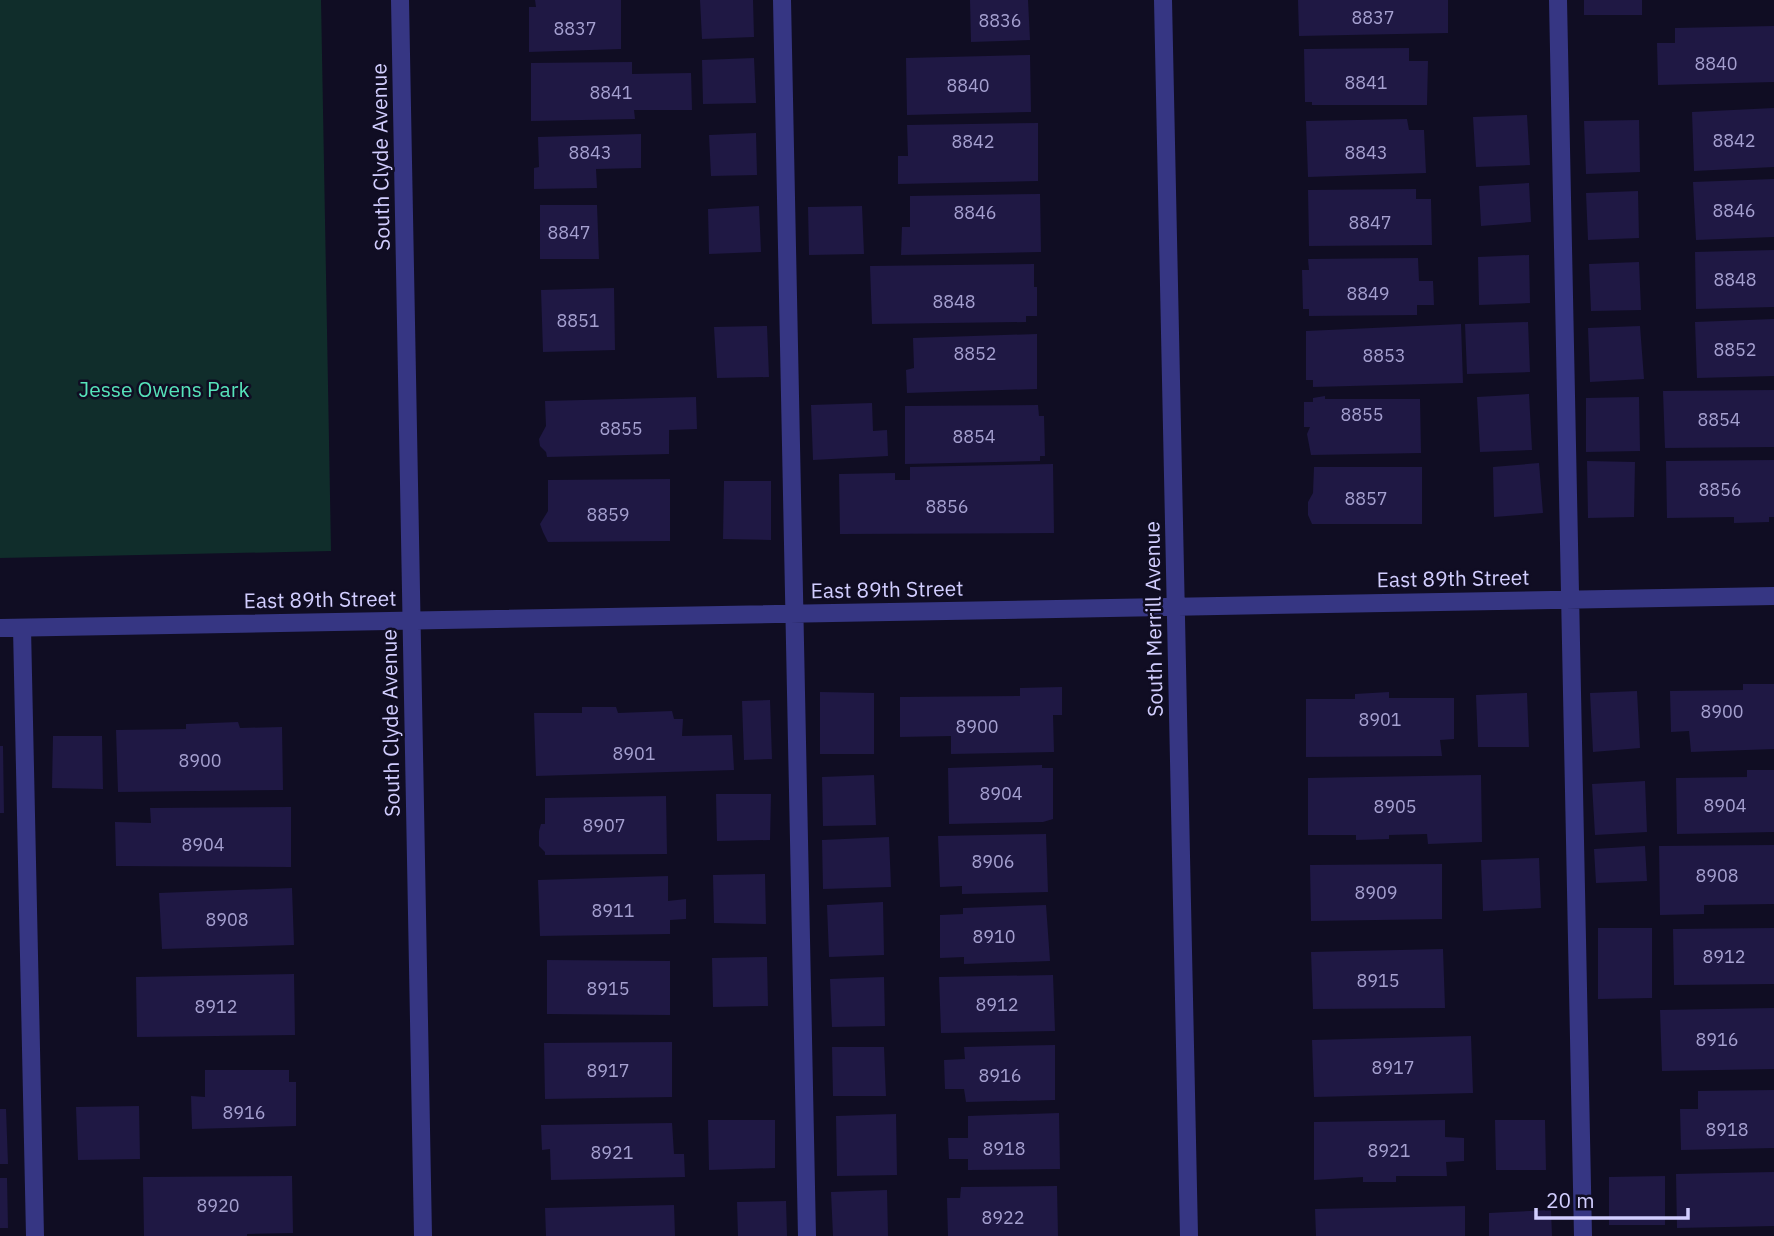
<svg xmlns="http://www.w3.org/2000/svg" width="1774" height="1236" font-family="'IBM Plex Sans',sans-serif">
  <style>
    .green { fill: #102d2b }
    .building { fill: #1f1844 }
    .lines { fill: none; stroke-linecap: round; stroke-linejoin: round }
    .minor { stroke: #363683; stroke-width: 18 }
    .labels { text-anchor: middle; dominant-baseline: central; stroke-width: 5; stroke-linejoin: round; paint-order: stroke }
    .number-label { font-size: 18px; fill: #a5a0d0 }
    .street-label { font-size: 21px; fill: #d2ceff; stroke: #100d23 }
    .park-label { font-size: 21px; fill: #56e3ba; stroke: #100d23 }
  </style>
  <rect width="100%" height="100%" fill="#100d23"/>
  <path class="green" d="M0,0h321l10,551 -331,7z"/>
  <path class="building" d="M535,0h86v49l-92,3v-45h7z
    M700,0h53l1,37 -52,2z
    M970,0h58l2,40 -59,2z
    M1298,0h150v33l-149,3z
    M1584,0h58v15h-58z
    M1774,26v56l-116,3 -1,-42h18v-15z
    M1409,48v13h19l-1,44h-115v-3h-7l-1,-53z
    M1030,55l1,57 -124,3 -1,-57z
    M754,58l2,45 -53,1 -1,-44z
    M632,62v12l59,-1 1,37h-58l1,9 -104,2v-58z
    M1774,108v59l-80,4 -2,-59z
    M1527,115l3,50 -54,2 -3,-50z
    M1407,119l2,11h15l2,43 -118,4 -2,-56z
    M1639,120l1,52 -54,2 -2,-53z
    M1038,123v58l-140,3v-28h10l-1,-31z
    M756,133l1,42 -46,1 -2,-41z
    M641,134v34l-45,1 1,19 -63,1v-21l5,-1 -1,-30z
    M1774,179v58l-78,3 -3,-58z
    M1529,183l2,39 -50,4 -2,-40z
    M1416,189v10h15l1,46 -123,1 -1,-56z
    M1638,191l1,47 -51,2 -2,-47z
    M1040,194l1,58 -140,3 1,-28h8v-31z
    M540,205h57l2,54h-59z
    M759,206l2,46 -52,2 -1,-45z
    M862,206l2,48 -55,1 -1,-48z
    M1774,250v57l-78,2 -1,-57z
    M1529,255l1,48 -51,2 -1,-48z
    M1418,258l1,23h14l1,24h-17v10l-108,1v-7h-6l-1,-39h7l-1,-11z
    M1639,262l2,48 -50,1 -2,-47z
    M1034,264v23h3v29h-11v6l-154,2 -2,-58z
    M614,288l1,62 -72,2 -2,-62z
    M1774,319v57l-77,2 -2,-56z
    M1528,322l2,50 -63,2 -2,-50z
    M1461,324l2,59 -150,4v-7h-7v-49z
    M767,326l2,51 -52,1 -3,-51z
    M1640,326l4,53 -54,3 -2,-54z
    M1037,334v55l-130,4 -1,-23 8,-2 -1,-30z
    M1774,390v57l-109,1 -2,-57z
    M1529,394l3,56 -52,2 -3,-55z
    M1325,396v3h95l1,54 -110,2 -4,-21 3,-7h-6v-25h9v-4z
    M696,397l1,32 -28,1v24l-122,3 -1,-5 -6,-6 -1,-7 7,-13 -1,-25z
    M1639,397l1,54 -54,1v-54z
    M872,403l1,28 14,-1 1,26 -75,4 -2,-55z
    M1038,405l1,11h5l1,40h-5v5l-135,3v-58z
    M1774,460v57h-5v5l-35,1v-6l-67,1 -1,-57z
    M1587,461l48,1 -1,55 -46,1z
    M1539,463l4,50 -49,4 -1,-50z
    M1053,464l1,69 -214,1 -1,-60 56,-1v7h15v-13z
    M1314,467h108v57h-110l-4,-9v-13l5,-9z
    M670,479v62l-122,1 -5,-10 -3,-8 8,-13v-31z
    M724,481h47v59l-48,-1z
    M1743,684h31v65l-83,3 -2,-21 -18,1 -1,-41 73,-1z
    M1062,687v28h-9l1,37 -103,2v-18l-51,1v-40l120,-1v-8z
    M1637,691l3,57 -47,4 -3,-59z
    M820,692l54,1v61h-54z
    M1389,692v6h65v41l-14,1 2,16 -136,1v-58h49v-5z
    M1527,693l2,54h-51l-2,-52z
    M770,700l2,59 -28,1 -2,-59z
    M582,707h34l2,6 54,-2 2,8h9l-1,17 50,-1 2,35 -198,6 -2,-63h48z
    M238,722l2,6 42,-1 1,63 -165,2 -2,-62 70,-1v-5z
    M53,736h49l1,53 -51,-1z
    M0,746h3l1,67h-4z
    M1042,765v3h11v51l-10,3 -94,2 -1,-56z
    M1747,770h27v62l-97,2 -1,-56 71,-1z
    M874,775l2,50 -53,1 -1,-49z
    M1481,775l1,67 -54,2 -1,-10 -38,1v4l-33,1v-5h-48v-57z
    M1645,781l2,51 -52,3 -3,-51z
    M716,794h55l-1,46 -53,1z
    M666,796l1,58 -122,1v-3l-6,-6v-15l2,-7h4v-26z
    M291,807v60l-175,-1 -1,-44 36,1 -1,-15z
    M1046,834l2,58 -86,2v-8l-22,1 -2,-51z
    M889,837l2,50 -68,2 -1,-49z
    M1774,845v59l-70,1v9l-44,1 -1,-69z
    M1645,846l2,35 -51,2 -2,-34z
    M1539,858l2,50 -58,3 -2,-51z
    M1442,864v55l-131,2 -1,-56z
    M765,874l1,50 -52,-1 -1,-48z
    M668,876v25l18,-2v20l-16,1v14l-130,2 -2,-56z
    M292,888l2,57 -132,4 -3,-56z
    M883,902l1,53 -55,2 -2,-52z
    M1046,905l4,56 -86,3v-7l-24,1v-43l23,-1v-6z
    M1598,928h54v70l-54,1z
    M1774,928v56l-100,1 -1,-56z
    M1443,949l2,59 -132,1 -2,-57z
    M767,957l1,49 -55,1 -1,-49z
    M547,960l123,1v54l-123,-1z
    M294,974l1,61 -158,2 -1,-60z
    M1053,975l2,56 -114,2 -2,-56z
    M884,977l1,49 -53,1 -2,-48z
    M1774,1008v61l-112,2 -2,-61z
    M1471,1036l2,57 -159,4 -2,-57z
    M672,1042v55l-127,2 -1,-56z
    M1055,1045v55l-89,2 -2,-13h-19l-1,-29 21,-1 -1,-12z
    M832,1047h52l2,49h-53z
    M205,1070h84v12h7v44l-104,3 -1,-33 14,1z
    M1774,1090v58l-93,2 -1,-41h18v-18z
    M139,1106l1,53 -62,1 -2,-53z
    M0,1109h6l2,55h-8z
    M1059,1113l1,56 -92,1v-11h-19l-1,-21h20v-22z
    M896,1114l1,61 -60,1 -1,-60z
    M708,1120h67v48l-66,2z
    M1445,1120v17l19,1v23l-18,1 1,14h-51v6h-33v-5l-49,3v-58z
    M1495,1120h50l1,50h-50z
    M672,1123l2,31h10l1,23 -134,3 -1,-31 -8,1 -1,-25z
    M1774,1172v54l-97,2 -1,-54z
    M292,1176l1,57 -46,1v2h-103l-1,-59z
    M1665,1176v49h-56v-48z
    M0,1178h7l1,50h-8z
    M1057,1186l1,50h-110l-1,-38h13l1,-11z
    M887,1190l1,46h-55l-2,-44z
    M786,1201l1,35h-49l-1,-34z
    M674,1205l1,31h-129l-1,-28z
    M1465,1206v30h-149l-1,-27z
    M1551,1210l1,26h-63v-23z"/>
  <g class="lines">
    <path class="minor" d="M400,0l23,1236
      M782,0l25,1236
      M1163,0l26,1236
      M1558,0l25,1236
      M0,628l1774,-32
      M22,628l13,608"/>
  </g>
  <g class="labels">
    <g class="number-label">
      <text x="1373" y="17">8837</text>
      <text x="1000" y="20">8836</text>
      <text x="575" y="28">8837</text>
      <text x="1716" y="63">8840</text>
      <text x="1366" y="82">8841</text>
      <text x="968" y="85">8840</text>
      <text x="611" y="92">8841</text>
      <text x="1734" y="140">8842</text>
      <text x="973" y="141">8842</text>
      <text x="590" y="152">8843</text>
      <text x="1366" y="152">8843</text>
      <text x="1734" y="210">8846</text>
      <text x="975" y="212">8846</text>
      <text x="1370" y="222">8847</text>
      <text x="569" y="232">8847</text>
      <text x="1735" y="279">8848</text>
      <text x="1368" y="293">8849</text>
      <text x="954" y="301">8848</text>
      <text x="578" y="320">8851</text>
      <text x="1735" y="349">8852</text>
      <text x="975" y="353">8852</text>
      <text x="1384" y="355">8853</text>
      <text x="1362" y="414">8855</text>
      <text x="1719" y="419">8854</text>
      <text x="621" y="428">8855</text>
      <text x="974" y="436">8854</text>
      <text x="1720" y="489">8856</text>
      <text x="1366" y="498">8857</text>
      <text x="947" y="506">8856</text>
      <text x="608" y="514">8859</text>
      <text x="1722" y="711">8900</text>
      <text x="1380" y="719">8901</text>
      <text x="977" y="726">8900</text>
      <text x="634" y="753">8901</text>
      <text x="200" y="760">8900</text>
      <text x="1001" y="793">8904</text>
      <text x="1725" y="805">8904</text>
      <text x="1395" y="806">8905</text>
      <text x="604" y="825">8907</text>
      <text x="203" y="844">8904</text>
      <text x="993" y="861">8906</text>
      <text x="1717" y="875">8908</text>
      <text x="1376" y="892">8909</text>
      <text x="613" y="910">8911</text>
      <text x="227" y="919">8908</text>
      <text x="994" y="936">8910</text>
      <text x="1724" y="956">8912</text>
      <text x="1378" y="980">8915</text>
      <text x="608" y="988">8915</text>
      <text x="997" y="1004">8912</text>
      <text x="216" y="1006">8912</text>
      <text x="1717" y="1039">8916</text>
      <text x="1393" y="1067">8917</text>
      <text x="608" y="1070">8917</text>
      <text x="1000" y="1075">8916</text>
      <text x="244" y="1112">8916</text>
      <text x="1727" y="1129">8918</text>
      <text x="1004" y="1148">8918</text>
      <text x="1389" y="1150">8921</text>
      <text x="612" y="1152">8921</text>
      <text x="218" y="1205">8920</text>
      <text x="1003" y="1217">8922</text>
    </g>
    <g class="street-label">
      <text transform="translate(380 157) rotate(-91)">South Clyde Avenue</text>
      <text transform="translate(1453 578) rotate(-1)">East 89th Street</text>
      <text transform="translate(887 589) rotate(-1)">East 89th Street</text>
      <text transform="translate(320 599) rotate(-1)">East 89th Street</text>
      <text transform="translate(1153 619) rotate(-91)">South Merrill Avenue</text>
      <text transform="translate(390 723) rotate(-91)">South Clyde Avenue</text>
    </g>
    <g class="park-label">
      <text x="164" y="389">Jesse Owens Park</text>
    </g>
  </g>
  <path d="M1536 1208v10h152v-10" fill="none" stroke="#d2ceff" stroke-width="3.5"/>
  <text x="1546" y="1208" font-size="21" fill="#d2ceff" stroke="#100d23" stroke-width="5" paint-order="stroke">20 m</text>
</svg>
